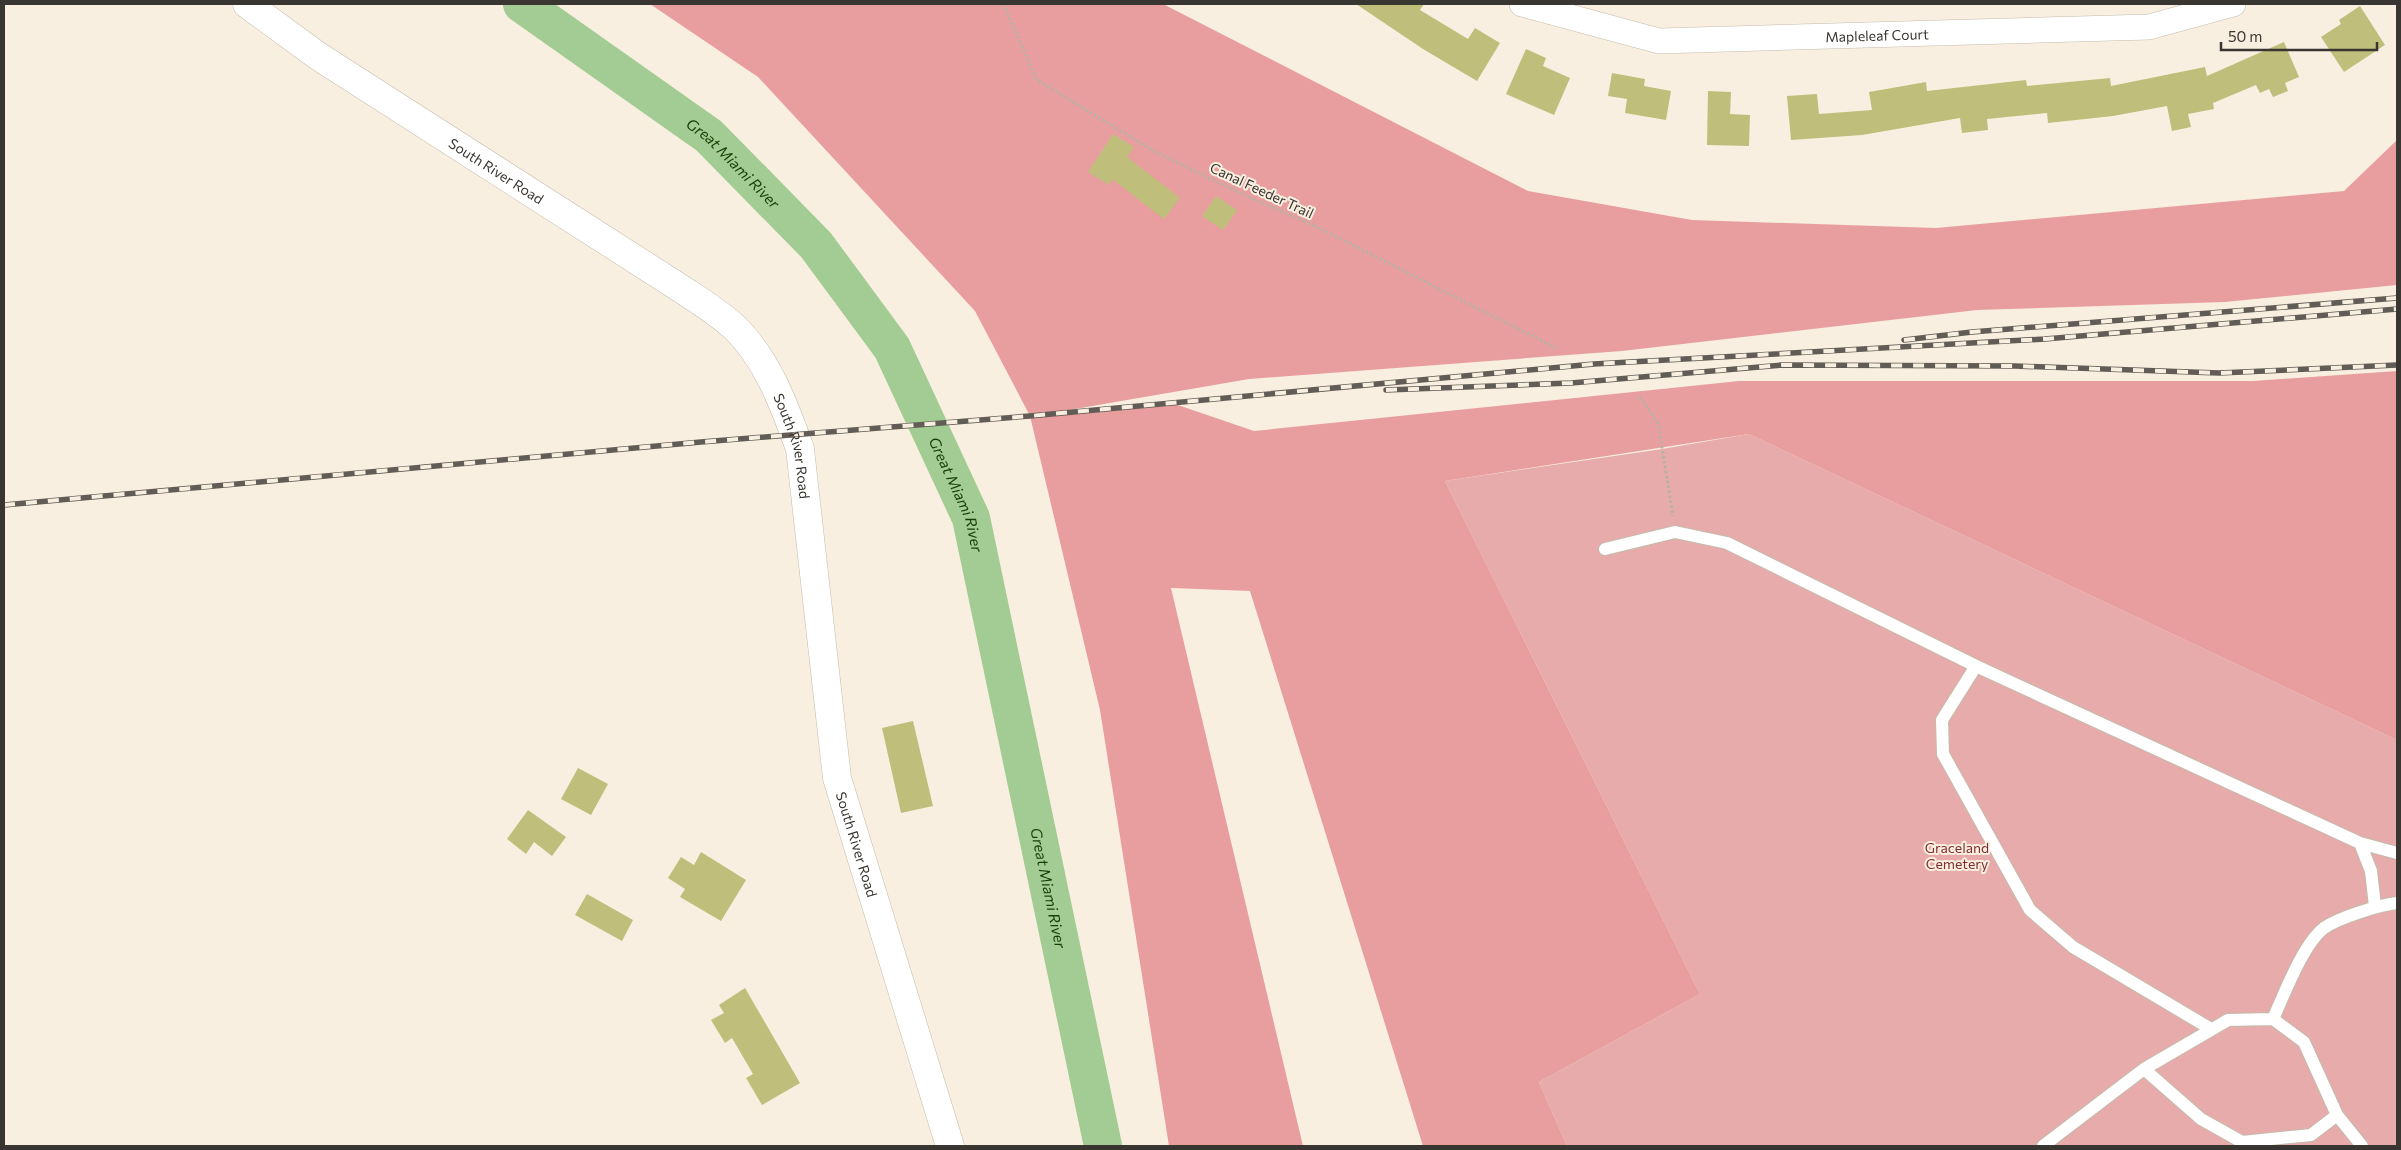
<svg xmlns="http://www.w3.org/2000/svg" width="2401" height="1150" font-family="Commissioner,sans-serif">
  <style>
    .green { fill: #e6abaa }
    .forest { fill: #e89e9e }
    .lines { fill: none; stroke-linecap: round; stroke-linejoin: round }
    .river { stroke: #a3cc94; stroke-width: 38 }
    .building { fill: #bfbf7b }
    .service-casing { stroke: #c4bbac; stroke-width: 14 }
    .minor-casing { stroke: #c4bbac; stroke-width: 26 }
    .tertiary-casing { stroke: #c4bbac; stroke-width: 29 }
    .path { stroke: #b8b0a4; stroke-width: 3; stroke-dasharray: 2.5 2.5; stroke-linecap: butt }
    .service { stroke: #fff; stroke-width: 12 }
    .minor { stroke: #fff; stroke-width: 25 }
    .tertiary { stroke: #fff; stroke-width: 28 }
    .rail-casing { stroke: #615c55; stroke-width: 5.5 }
    .rail { stroke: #f9efe0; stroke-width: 4; stroke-dasharray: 11; stroke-linecap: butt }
    .labels { text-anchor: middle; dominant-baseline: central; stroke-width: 4; stroke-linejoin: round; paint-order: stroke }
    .street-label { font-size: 14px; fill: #393530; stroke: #f9efe0 }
    .park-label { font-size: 14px; fill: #812b32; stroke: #f9efe0 }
    .water-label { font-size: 15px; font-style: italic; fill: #173e04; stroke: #f9efe0 }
  </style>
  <rect width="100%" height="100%" fill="#f9efe0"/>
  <path class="green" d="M1749,434l648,306v406h-830l-28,-64 161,-88 -255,-513 217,-32z"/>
  <path class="forest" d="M650,4h513l365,187 164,29 244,8 408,-37 53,-51v145l-172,17 -248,8 -355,41 -373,28 -209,36 132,-12 82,28 485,-50h514l144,-10v369l-648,-306 -304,47 255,513 -161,88 28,64h-144l-173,-555 -79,-3 132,558h-134l-69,-436 -70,-294 -55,-105 -217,-234z"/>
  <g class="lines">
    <path class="river" id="s1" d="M522,4l187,132 107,109 76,103 79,170 132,628"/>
  </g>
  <path class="building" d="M1356,4h68l-4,6 48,29 7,-11 25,15 -23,38 -54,-32z
    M2360,6l25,39 -41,27 -23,-35 20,-13 -2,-4z
    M2284,42l15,35 -14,6 3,8 -15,6 -4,-8 -9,4 -4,-8 -43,18 1,6 -26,5 3,13 -19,4 -5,-25 -54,10 -65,7 -1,-10 -60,6 1,11 -26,3 -2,-15 -98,17 -71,5 -4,-44 30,-2 2,20 53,-4 -3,-18 57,-10 1,9 99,-11 1,6 83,-8 1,8 94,-19 2,9z
    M1526,49l20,9 -3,8 27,12 -16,37 -48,-21z
    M1612,73l33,6 -1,7 27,5 -5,29 -41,-7 2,-14 -19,-3z
    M1708,91l23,1 -1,22 20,1 -1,31 -42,-1z
    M1113,134l21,13 -7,10 53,41 -16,21 -52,-40 -3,6 -21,-13z
    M1216,196l21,14 -14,20 -21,-14z
    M913,721l20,85 -32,7 -19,-85z
    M578,768l30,16 -17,31 -30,-16z
    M528,810l38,27 -14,19 -18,-14 -8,12 -19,-15z
    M701,852l45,28 -25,41 -41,-24 5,-8 -17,-11 13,-21 13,8z
    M587,894l46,26 -11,21 -47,-26z
    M745,988l55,95 -38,22 -16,-27 7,-4 -21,-36 -7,5 -14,-23 13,-7 -5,-8z"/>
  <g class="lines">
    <defs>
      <path id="service" d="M1605,549l70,-17 52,11 249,123 384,177 37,10
        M1976,666l-34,54 1,34 87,156 43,37 138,82
        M2360,843l11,28 4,35
        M2273,1019c11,-24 30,-75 51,-91 14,-10 55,-23 73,-25
        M2337,1115l25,31
        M2043,1146l101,-77 84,-49 45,-1 31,23 33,73 -26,20 -69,7 -41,-23 -57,-50"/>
      <g id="minor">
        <path id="s2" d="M1522,4l137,37 490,-14 84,-23"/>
      </g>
      <g id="tertiary">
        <path id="s3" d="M247,4l71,52 362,232c18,12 38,24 54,39 33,31 51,80 66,122l37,329 113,368"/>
      </g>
    </defs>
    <use href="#service" class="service-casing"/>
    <use href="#minor" class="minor-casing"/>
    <use href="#tertiary" class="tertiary-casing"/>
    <path class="path" d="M1003,4l34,76 117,71 86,42 79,35 237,120
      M1640,397l18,26 15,93"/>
    <use href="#service" class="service"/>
    <use href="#minor" class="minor"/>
    <use href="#tertiary" class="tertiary"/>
    <defs>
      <path id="rail" d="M1904,340l68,-8 425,-34
        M1386,390l185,-7 211,-18 233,1 204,7 178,-8
        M4,505l697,-63 329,-26 564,-52 451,-25 352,-30"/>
    </defs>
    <use href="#rail" class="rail-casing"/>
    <use href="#rail" class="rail"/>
  </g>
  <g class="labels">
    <g class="street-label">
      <text stroke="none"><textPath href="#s2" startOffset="360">Mapleleaf Court</textPath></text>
      <text stroke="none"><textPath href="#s3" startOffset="300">South River Road</textPath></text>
      <text transform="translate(1262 190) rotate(25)">Canal Feeder Trail</text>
      <text stroke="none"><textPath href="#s3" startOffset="720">South River Road</textPath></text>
      <text stroke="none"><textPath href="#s3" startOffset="1125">South River Road</textPath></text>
    </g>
    <g class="park-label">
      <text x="1957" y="847">Graceland<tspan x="1957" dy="16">Cemetery</tspan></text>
    </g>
    <g class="water-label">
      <text stroke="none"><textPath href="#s1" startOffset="265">Great Miami River</textPath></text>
      <text stroke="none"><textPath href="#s1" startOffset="670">Great Miami River</textPath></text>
      <text stroke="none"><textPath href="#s1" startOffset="1075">Great Miami River</textPath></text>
    </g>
  </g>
  <rect width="2401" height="1150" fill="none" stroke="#393530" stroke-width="10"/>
  <path d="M2221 42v8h156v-8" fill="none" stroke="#393530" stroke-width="2.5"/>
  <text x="2228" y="42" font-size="15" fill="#393530" stroke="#f9efe0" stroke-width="4" paint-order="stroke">50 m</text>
</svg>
